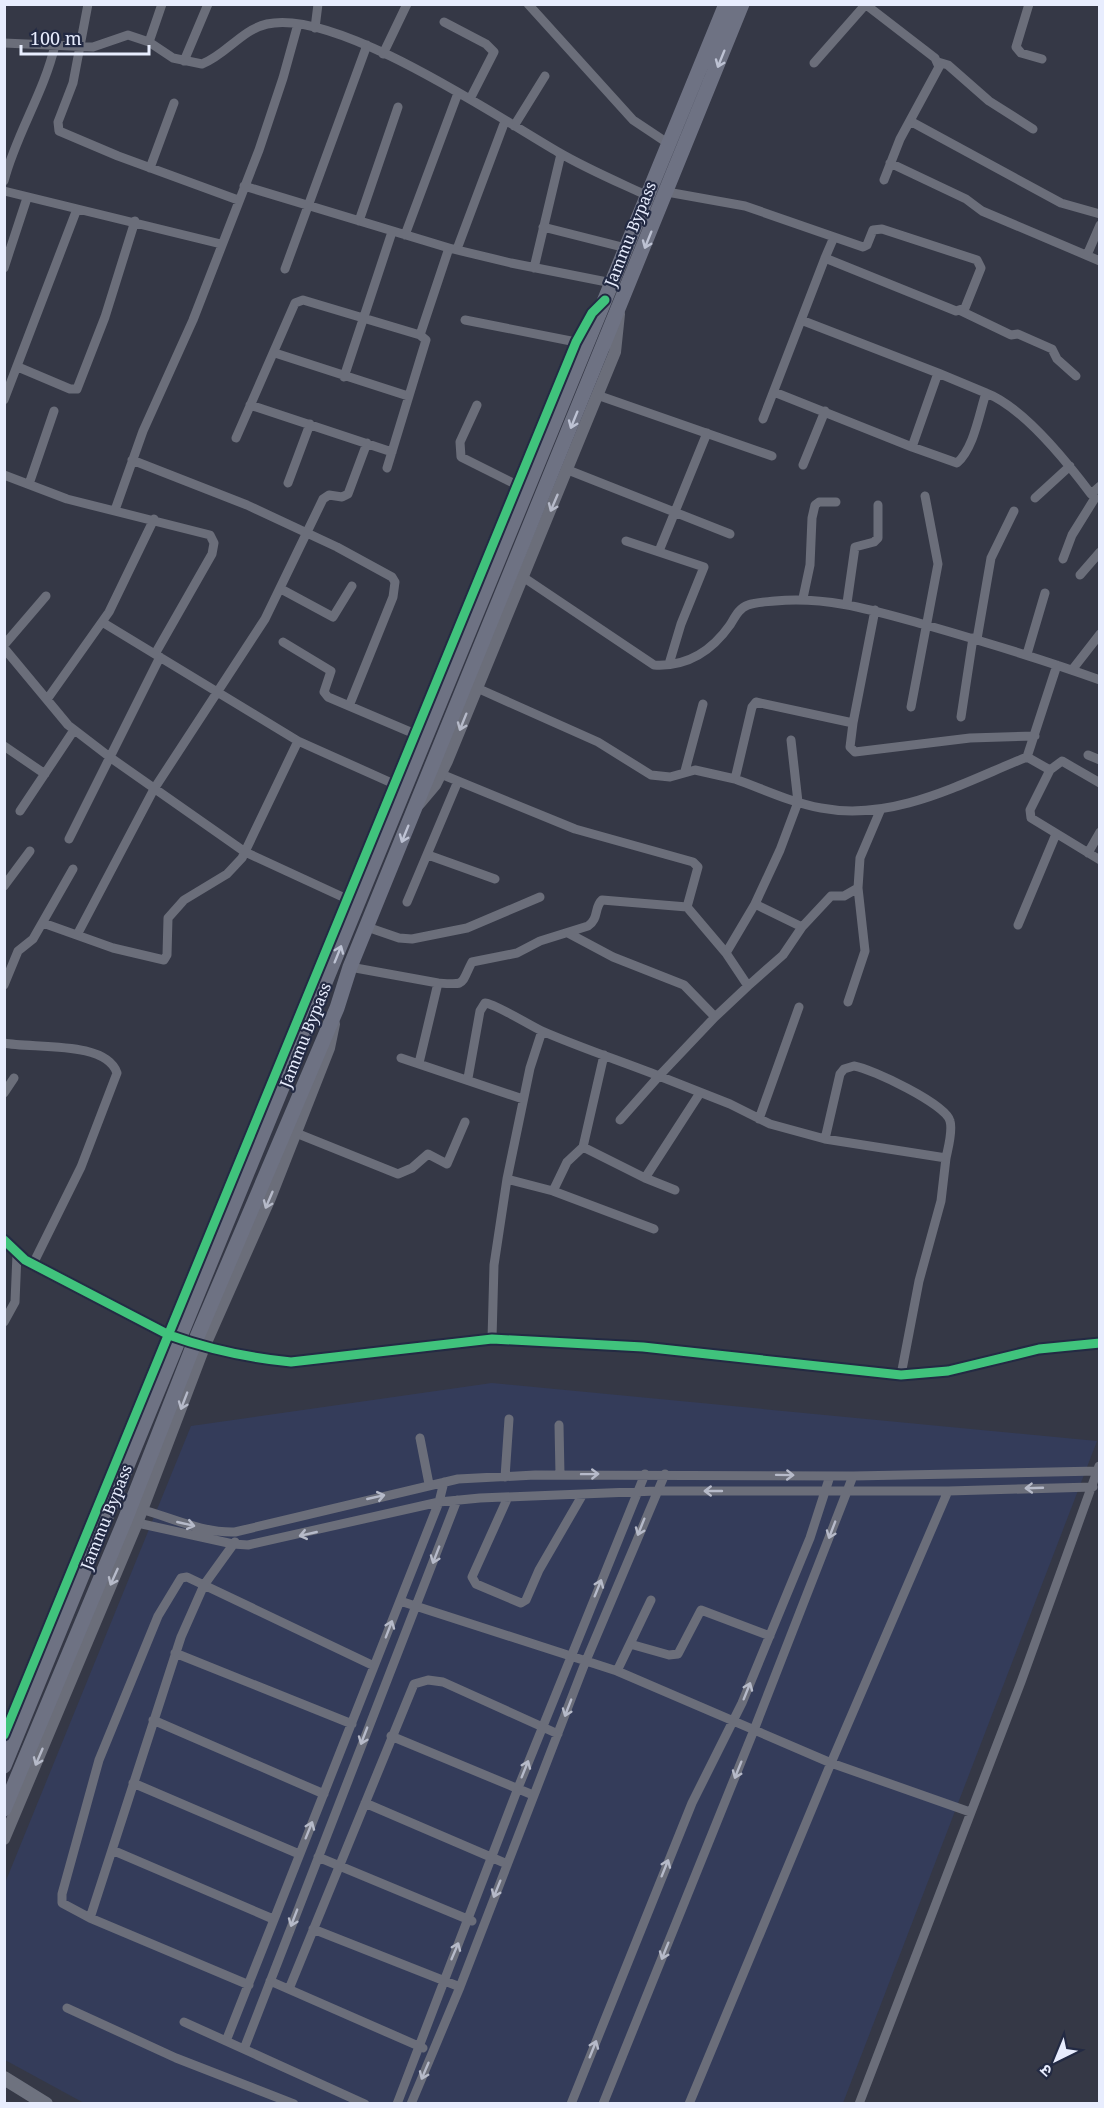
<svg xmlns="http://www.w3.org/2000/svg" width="1104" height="2108" font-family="'Noto Serif','Noto Sans Devanagari',serif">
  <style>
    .built { fill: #343c5a }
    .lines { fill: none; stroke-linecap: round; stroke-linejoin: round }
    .minor { stroke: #6b6e7a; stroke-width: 9 }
    .tertiary { stroke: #6b6e7a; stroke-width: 12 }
    .secondary { stroke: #6e727f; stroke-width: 14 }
    .trunk { stroke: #6e7283; stroke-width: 15 }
    .cycleway-casing { stroke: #232a43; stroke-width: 13 }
    .cycleway { stroke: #40c37c; stroke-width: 9 }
    .oneway { stroke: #bdc2d3 }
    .oneway2 { stroke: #b6bac9 }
    .labels { text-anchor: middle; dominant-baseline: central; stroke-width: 4.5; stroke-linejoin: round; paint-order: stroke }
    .street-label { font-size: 16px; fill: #e8edfe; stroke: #232a43 }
  </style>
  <rect width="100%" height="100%" fill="#353846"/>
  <path class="built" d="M492,1383l605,58 -254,662h-759l-79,-43v-177l186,-457z"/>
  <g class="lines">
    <path class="minor" d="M88,4l-15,79 -15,39 1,9 59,25 120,44
      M528,4l105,116 36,24
      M865,4l70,54 4,9 -39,72 -16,41
      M1029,4l-13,43 5,6 21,6
      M444,22l42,22 8,8 -24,47
      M315,28l3,-24
      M149,42l13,-38
      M4,43l89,4 35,-12 21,7 24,16 29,6c24,-9 39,-34 65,-40 69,-16 229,92 291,128 29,17 60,30 90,44
      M383,54l24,-50
      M184,61l24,-57
      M938,62l10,3 41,36 44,28
      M814,63l52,-59
      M910,121l151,82 39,11
      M514,126l31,-50
      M890,163l76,36 16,12 118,50
      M150,168l24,-65
      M4,181c12,-47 40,-88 51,-136
      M244,186l205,62 62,15 101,20
      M4,191l217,53
      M667,192l78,14 118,41 4,-2 6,-15 9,-1 95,31 4,8 -16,40 -9,3 -131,-53 9,-21
      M359,221l39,-114
      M543,227l83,21
      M405,235l53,-142
      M457,249l48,-128
      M1087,255l13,-30
      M4,268l23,-70
      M534,268l27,-114
      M285,269l82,-224
      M961,311l50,24 7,-1 34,15 5,10 19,17
      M465,320l111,22
      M420,335l29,-87
      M275,353l133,43
      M18,367l52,22h7l28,-72 30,-96
      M344,377l48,-145
      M774,392l138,55 26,-74 -137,-53
      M986,393c37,14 81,69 105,101l9,-8
      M597,395l175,61
      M4,400l73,-191
      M250,405l142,47
      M477,405l-17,37 1,15 56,28
      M763,419l62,-161
      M236,438l59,-135 8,-3 117,35 6,5 -39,128
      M912,447l45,16c17,-15 22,-49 29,-70l-48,-20
      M132,460l115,45 90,42 55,30 3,5 -2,15 -44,109
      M803,465l22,-54
      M568,470l162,64
      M4,475l63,24 143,36 4,8 -2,11 -57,100
      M288,483l22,-59
      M29,484l25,-73
      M1035,498l35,-32
      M115,510l28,-79 50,-111 66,-170 24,-72 15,-54
      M626,541l78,26 -23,57 -12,40
      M659,551l48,-118
      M1063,559l9,-24 23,-37
      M1080,575l20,-23
      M523,577l131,88c33,2 57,-13 76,-40 5,-8 9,-17 18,-20 8,-3 18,-3 27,-4 54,-5 100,10 151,24 59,17 116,34 174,55
      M281,589l52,28 19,-31
      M803,598l7,-33 2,-47 3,-13 4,-3h17
      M847,603l8,-56 19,-5 4,-4v-33
      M875,610l-22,113 -97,-21 -4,5 -17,72c28,10 57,24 86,29 73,14 141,-25 206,-51l30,-92
      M102,622l196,119 96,43
      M977,639l14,-81 23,-47
      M283,642l48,29 -7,21 4,5 87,37
      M4,645l42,-49
      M4,648l64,77 43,33 134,94 102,47
      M1027,654l18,-61
      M1072,670l28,-36
      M477,688l121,54 53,33 19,2 25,-7 40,9
      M48,698l61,-86 45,-93
      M911,707l27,-143 -13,-68
      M961,717l12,-79
      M853,723l-3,24 5,5 115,-14 65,-2
      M791,740l7,62 -18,48 -25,54 47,23 29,-31h13l14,-8 2,-30 20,-47
      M4,746l41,28
      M1088,755l12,5
      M1027,757l23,13 -20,40 1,8 69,42
      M1050,770l12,-9 38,22
      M685,771l18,-67
      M436,772l139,57 118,33 5,5 -11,40 39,46
      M20,811l54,-81
      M69,839l91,-182
      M1088,853l12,-21
      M428,855l67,24
      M4,886l26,-35
      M407,902l51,-121
      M755,904l-29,49 22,33 35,-31 19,-28
      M43,923l70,25 51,12 3,-5 1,-37 16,-18 43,-26 15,-16 56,-117
      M1018,925l38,-91
      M367,927l32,11 13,1 55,-11 73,-31
      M568,933l45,24 71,28 31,32 33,-31
      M77,935l77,-146 111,-170 58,-120 6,-4 13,2 6,-3 19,-51
      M350,967l88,16 -19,80
      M438,983c29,2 22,2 34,-21l45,-9 23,-12 48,-15c11,-7 6,-19 14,-26l85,7
      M4,985l14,-34 15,-12 40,-70
      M848,1002l17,-51 -7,-63
      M542,1031l-12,37 -23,111 46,12
      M4,1043c28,6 102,-3 113,30l-36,94 -48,97
      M604,1055l-21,92 62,31
      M401,1058l122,41
      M468,1078l12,-67 5,-8c11,1 44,22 57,28 39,17 79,30 117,45l56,-59
      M4,1093l10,-15
      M759,1119l40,-112
      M620,1120l39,-44 71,28 40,20 55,15 121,19 -5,43 -22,80 -18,94
      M296,1133l102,41 14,-6 16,-14 19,10 18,-42
      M825,1139l15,-65 4,-5 10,-3c18,3 92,38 96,55 3,10 -2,27 -4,37
      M583,1147l-16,15 -14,29 101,38
      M675,1190l-30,-12 55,-85
      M4,1322l11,-20 2,-48
      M492,1339l2,-74 13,-86
      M201,1346l62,13 28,3 201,-23 151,8 258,28 47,-4 91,-22 61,-6
      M559,1425l1,50
      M420,1438l9,46
      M505,1477l4,-58
      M508,1497l-36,80 4,7 45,19 5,-3 13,-30 44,-76
      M136,1508c33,8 64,25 99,24l223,-53 77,-4 318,1 245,-5
      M133,1522l100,22 15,1 191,-43 41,-4 176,-7h292l145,-4
      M400,1601l217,70 214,92 139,49
      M630,1644l39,11 9,-1 23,-44 69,26
      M175,1653l177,71
      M617,1671l34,-71
      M153,1720l171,74
      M391,1736l142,59
      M133,1783l166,71
      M365,1803l142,61
      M112,1850l161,69
      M318,1857l154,64
      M90,1918l91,-281 23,-52 31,-43
      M313,1929l147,58
      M270,1981l153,67
      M249,1985l-159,-67 -28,-15v-9l37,-134 59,-144 23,-38 6,-1 187,89
      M289,1989l125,-305 14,-4 15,2 115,52
      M67,2008l109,50 118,46
      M184,2022l181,82
      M226,2041l213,-539 5,-20
      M244,2049l213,-549
      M397,2104l121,-316 127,-314
      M411,2104l49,-117 125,-324 80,-189
      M571,2104l121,-301 50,-100 68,-165 20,-62
      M603,2104l151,-374 99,-254
      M689,2104l142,-341 117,-272
      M859,2104l162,-422 78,-216"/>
    <path class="tertiary" d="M419,804l16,-19 12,-24 168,-409 4,-38
      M4,1240l21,20 144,75 25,9
      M4,1735l572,-1393 24,-37
      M4,1839l133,-316 67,-176 66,-149 59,-150 5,-24"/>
    <path class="secondary" d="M4,2078l42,26"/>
    <path class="trunk" d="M4,1766l722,-1762
      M4,1809l121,-289 69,-176 143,-336 13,-41 392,-963"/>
    <defs>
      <path id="cycleway" d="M4,1240l21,20 144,75c39,14 81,23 122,27l201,-23 151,8 258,28 47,-4 91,-22 61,-6
        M4,1735l572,-1393 16,-29 13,-13"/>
    </defs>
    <use href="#cycleway" class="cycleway-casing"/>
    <use href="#cycleway" class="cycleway"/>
  </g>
  <defs><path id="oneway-shaft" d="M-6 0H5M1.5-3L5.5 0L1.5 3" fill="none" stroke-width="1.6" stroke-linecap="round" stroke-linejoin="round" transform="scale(1.5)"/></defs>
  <g class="oneway">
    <use href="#oneway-shaft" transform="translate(721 59) rotate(112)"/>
    <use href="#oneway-shaft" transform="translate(648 240) rotate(112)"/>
    <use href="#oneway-shaft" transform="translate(574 420) rotate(112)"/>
    <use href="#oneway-shaft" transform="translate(405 834) rotate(112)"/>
    <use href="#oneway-shaft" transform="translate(338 954) rotate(-68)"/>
  </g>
  <g class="oneway2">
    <use href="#oneway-shaft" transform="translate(554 503) rotate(113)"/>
    <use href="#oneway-shaft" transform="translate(463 722) rotate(112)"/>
    <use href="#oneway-shaft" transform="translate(269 1200) rotate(113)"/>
    <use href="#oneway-shaft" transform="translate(184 1401) rotate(111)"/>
    <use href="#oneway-shaft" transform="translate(590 1474) rotate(-1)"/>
    <use href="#oneway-shaft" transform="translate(785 1475) rotate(1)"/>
    <use href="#oneway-shaft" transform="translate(1034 1488) rotate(178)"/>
    <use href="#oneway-shaft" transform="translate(713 1491) rotate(180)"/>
    <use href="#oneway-shaft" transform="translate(376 1497) rotate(-13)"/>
    <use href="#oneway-shaft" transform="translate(186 1524) rotate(13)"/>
    <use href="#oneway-shaft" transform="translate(641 1527) rotate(112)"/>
    <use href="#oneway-shaft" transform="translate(832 1530) rotate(111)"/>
    <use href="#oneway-shaft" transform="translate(308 1534) rotate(167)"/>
    <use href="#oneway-shaft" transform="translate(436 1555) rotate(111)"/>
    <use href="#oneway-shaft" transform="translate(114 1577) rotate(114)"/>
    <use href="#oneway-shaft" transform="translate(598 1588) rotate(-68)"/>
    <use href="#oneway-shaft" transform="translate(389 1629) rotate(-69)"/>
    <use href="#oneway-shaft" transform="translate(747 1691) rotate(-68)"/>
    <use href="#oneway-shaft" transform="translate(568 1708) rotate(111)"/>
    <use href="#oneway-shaft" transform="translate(364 1736) rotate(111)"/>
    <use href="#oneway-shaft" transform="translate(39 1757) rotate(113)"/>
    <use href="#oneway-shaft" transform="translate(525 1769) rotate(-68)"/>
    <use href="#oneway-shaft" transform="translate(738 1770) rotate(112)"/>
    <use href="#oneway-shaft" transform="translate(309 1830) rotate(-68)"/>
    <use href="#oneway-shaft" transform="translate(665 1868) rotate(-68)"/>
    <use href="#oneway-shaft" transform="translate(497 1889) rotate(112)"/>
    <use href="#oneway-shaft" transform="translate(294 1918) rotate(111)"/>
    <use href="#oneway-shaft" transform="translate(455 1951) rotate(-67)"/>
    <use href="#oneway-shaft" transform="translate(665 1951) rotate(112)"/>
    <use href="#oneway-shaft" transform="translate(593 2049) rotate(-68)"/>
    <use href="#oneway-shaft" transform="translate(425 2071) rotate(113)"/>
  </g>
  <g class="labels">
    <g class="street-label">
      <text transform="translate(630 234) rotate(-68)">Jammu Bypass</text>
      <text transform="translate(305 1035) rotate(-68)">Jammu Bypass</text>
      <text transform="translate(106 1517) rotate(-68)">Jammu Bypass</text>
    </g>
  </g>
  <rect width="1104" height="2108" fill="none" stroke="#e8edfe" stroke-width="12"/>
  <g transform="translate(1056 2060) rotate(223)" stroke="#232a43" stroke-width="4.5" paint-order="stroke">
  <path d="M0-4.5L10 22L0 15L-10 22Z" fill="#e8edfe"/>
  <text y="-9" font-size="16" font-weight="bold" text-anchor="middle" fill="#e8edfe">उ</text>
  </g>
  <path d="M21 45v9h128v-9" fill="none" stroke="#e8edfe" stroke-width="3"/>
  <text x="30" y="45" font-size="18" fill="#e8edfe" stroke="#232a43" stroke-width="4.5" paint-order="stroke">100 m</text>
</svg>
